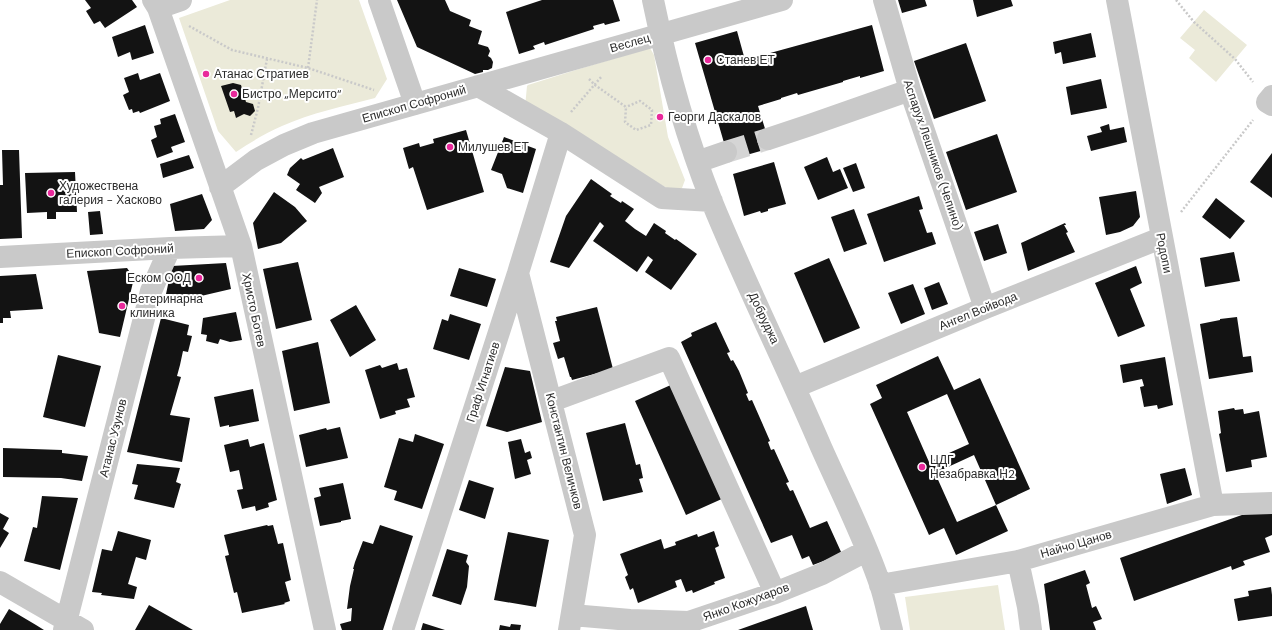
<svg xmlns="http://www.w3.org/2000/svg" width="1272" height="630" font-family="'DM Sans',sans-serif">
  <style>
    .green { fill: #ebead9 }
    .building { fill: #131313; fill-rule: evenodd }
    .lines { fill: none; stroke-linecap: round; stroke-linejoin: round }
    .minor-tunnel { stroke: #d5d5d5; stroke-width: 22; stroke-dasharray: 22 11; stroke-linecap: butt }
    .path { stroke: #c9c9c9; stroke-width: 2.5; stroke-dasharray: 2 2; stroke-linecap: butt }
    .minor { stroke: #c9c9c9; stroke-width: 22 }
    .poi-dot { fill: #e9299b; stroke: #fff; stroke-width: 1.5 }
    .labels { text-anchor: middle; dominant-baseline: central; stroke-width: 4; stroke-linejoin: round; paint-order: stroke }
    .street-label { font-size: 12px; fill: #2c2c2c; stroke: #fff }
    .poi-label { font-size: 12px; fill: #2c2c2c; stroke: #fff; text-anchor: start }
  </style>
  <rect width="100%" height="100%" fill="#fff"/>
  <path class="green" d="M230,0h129l28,79 -12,19c-31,8 -64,15 -93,28 -16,7 -31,16 -46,26l-18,-21 -39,-113z
    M1204,10l43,35 -31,37 -27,-24 6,-8 -15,-12z
    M650,48l4,7 14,82 17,43 -3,8 -10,3 -147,-84 2,-21 1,-1 51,-16z
    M998,585l7,45h-95l-5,-33z"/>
  <path class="building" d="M85,0h47l5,7 -32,21 -5,-7 -6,3 -8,-13 5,-3z
    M397,0h48l5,11 21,9 -2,6 13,5 -4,13 10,3 2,4 -2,5 3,2 2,4 -1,6 -4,2h-5v2l-8,2 -58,-27z
    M542,0h71l7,21 -15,4 -1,-2 -11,3 1,3 -49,16 -1,-3 -11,4 2,3 -16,5 -13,-42z
    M898,0h27l2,6 -25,7z
    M973,0h38l2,6 -36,11z
    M145,25l9,28 -22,7 -2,-8 -12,5 -6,-20z
    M872,25l12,46 -24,7v-2l-17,5v1l-45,13 -1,-2 -16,5v1l-23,7 13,42 -42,12 -34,-117 42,-12 8,29z
    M1091,33l5,24 -33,7 -2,-12 -6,2 -2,-12z
    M966,43l20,58 -52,18 -20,-58z
    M138,73l2,7 20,-7 10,28 -30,12 -1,-2 -6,2 -1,-4 -3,1 -6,-15 6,-3 -5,-14z
    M1101,79l6,29 -36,7 -5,-28z
    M233,83l8,2 5,17 7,2 2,7 -5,5 -6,-2 -8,4 -2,-7 -4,1 -9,-26z
    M175,114l10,28 -14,5 2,5 -16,6 -6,-18 6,-3 -3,-11 7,-2 -1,-5z
    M1109,124l1,6 14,-3 3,15 -36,9 -4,-15 15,-4 -2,-5z
    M466,130l18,62 -57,18 -14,-43 -4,2 -6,-21 16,-5 1,4 14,-4 -1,-4z
    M997,134l20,58 -51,18 -20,-58z
    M504,137l32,12 -13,44 -16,-5 -5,-14 -11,-4z
    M333,148l11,29 -25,10 3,6 -7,10 -19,-13 4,-6 -13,-9 3,-7 11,-10 2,2z
    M2,150h17l3,88 -22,1v-54h3z
    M1272,153v45l-22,-16z
    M189,155l5,13 -31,10 -3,-14z
    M827,157l6,15 7,-3 8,19 -30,12 -14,-33z
    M774,162l12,42 -18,5v2l-7,2 -1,-2 -16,5 -11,-42z
    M856,163l9,25 -12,4 -10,-24z
    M75,172l2,40h-21v7h-9v-7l-20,1 -2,-40z
    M591,179l21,15 -2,2 11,7 1,-2 12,8 -9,12 10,8 11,7 8,-13 12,8 -1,2 10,7 1,-1 21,15 -26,36 -26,-18 8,-12 -5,-4 -11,16 -44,-31 11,-15 -4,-4 -31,46 -19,-6 16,-46z
    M1136,191l4,26 -7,9 -13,6 -14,3 -7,-38z
    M274,192l21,15 12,14 -26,22 -23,6 -5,-26z
    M202,194l10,26 -8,9 -29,2 -5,-27z
    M919,196l4,13 -4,1 8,23 5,-1 4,12 -52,18 -17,-48z
    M1216,198l29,23 -15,18 -28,-22z
    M854,209l13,35 -23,8 -13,-35z
    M100,211l3,23 -13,1 -2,-23z
    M1065,223l1,2h-2l4,7 -2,1 9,19 -47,19 -7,-28z
    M998,224l9,29 -23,8 -10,-29z
    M1234,252l6,29 -35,6 -5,-29z
    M829,258l31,70 -36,15 -30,-70z
    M298,262l14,58 -36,9 -13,-60z
    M226,263l5,26 -30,7 -35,-2 6,-28z
    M1136,266l6,17 -12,6 15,37 -27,11 -23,-54z
    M127,268l7,10 -14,59 -21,-4 -12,-62z
    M459,268l37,11 -9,28 -37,-11z
    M36,274l7,35 -33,2 1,7h-8v5h-3v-47z
    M939,282l9,22 -16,6 -8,-22z
    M913,284l12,30 -24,10 -13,-31z
    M356,305l20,35 -26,17 -20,-37z
    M597,307l16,62 -41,11 -1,-3h-1l-6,-20 -6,2 -5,-16 7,-2 -5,-20h2l-1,-4z
    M236,312l6,28 -12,2 -10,-3 -2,5 -12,-3 1,-6 -6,-1 2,-16z
    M450,314l31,10 -12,36 -36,-11 9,-30 6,2z
    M1237,317l6,40 8,-1 2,16 -44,7 -9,-55 20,-4v-1z
    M161,318l28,7 -2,10 5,1 -4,16 -5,-1 -3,14 -3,11 4,1 -11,38 20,3 -8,44 -55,-10z
    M716,322l14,30 -3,1 4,8 2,-1 6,11 9,22 -2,1 3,7 3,-1 18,41 -2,1 3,8 3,-1 15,33 -3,1 4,8 3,-1 17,38 17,-7 15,33 -29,11 -4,-9 -7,3 -10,-24 -21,8 -90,-201 11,-6 -1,-3z
    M318,342l12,61 -36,8 -12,-60z
    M58,355l43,11 -16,61 -42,-10z
    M938,356l16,34 26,-12 50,111 -34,16 12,26 -52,24 -12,-27 -15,7 -59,-131 12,-6 -6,-13zM947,394l22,50 -40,18 -22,-50zM974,455l22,50 -39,17 -22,-49z
    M1165,357l8,48 -15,4 -1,-4 -13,2 -4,-20 4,-1 -2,-7 -19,4 -3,-18z
    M397,363l2,7 8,-2 8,29 -8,2 3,8 -15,4 1,3 -16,5 -15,-49 15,-5 2,3z
    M505,367l25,4 12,51 -35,10 -21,-6z
    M673,384l51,114 -38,17 -51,-114z
    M253,389l6,32 -30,6v-2l-9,2 -6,-30z
    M1234,408l1,2 8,-1 1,5 15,-3 8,46 -16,3 1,7 -26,5 -7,-38 2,-1 -3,-22z
    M625,423l11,42 4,-1 3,14 -4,1 4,13 -40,9 -17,-68z
    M340,427l8,31 -42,9 -7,-32 27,-7 1,2z
    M415,434l29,10 -22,65 -28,-9 3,-9 -13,-4 15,-49 14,4z
    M248,439l2,8 14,-4 13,57 -9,3 1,4 -13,4 -1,-5 -13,3 -5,-19 6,-1 -4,-19 -9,2 -6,-27z
    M521,439l4,14 5,-2 2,7 -5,2 4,14 -16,5 -7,-37z
    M3,448l59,2v3l26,3 -6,25 -21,-3 -58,-1z
    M137,464l43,4 -4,14 5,2 -7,24 -40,-9 4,-14 -6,-1z
    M1185,468l7,27 -25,9 -7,-30z
    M469,480l25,8 -9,31 -26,-9z
    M343,483l8,36 -10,2v1l-21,4 -6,-28 7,-2 -2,-8z
    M42,496l36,2 -18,72 -36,-9 9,-34 4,1z
    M1256,510l16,3v22l-7,3 5,14 -27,9 2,4 -13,5 -1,-4 -97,35 -14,-43z
    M0,513l9,5 -6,11 6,4 -9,15z
    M267,525l1,1 5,-1 5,19 5,-1 8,37 -6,2 5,19 -6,2 1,1 -43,9 -5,-21 -3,1 -9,-37 4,-1 -5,-20z
    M380,525l33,11 -30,94h-41l-2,-6 11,-3 1,-13 -5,1 3,-23 4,-17h-1l2,-7 8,-21 10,3z
    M118,531l33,9 -5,20 -10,-3 -8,27 9,3 -3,12 -33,-4 1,-2 -10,-1 10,-43 10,2z
    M714,531l5,15 -4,2 10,30 -11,4 1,2 -22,9 -1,-3 -6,2 -5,-13 -6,2 2,6 -39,16 -5,-15 -3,2 -5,-13 3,-2 -8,-21 41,-15 3,10 12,-4 -1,-3 22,-8 1,3z
    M508,532l41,8 -13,67 -42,-7z
    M447,549l21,6 -2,7 3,4 -2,21 -6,18 -29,-9z
    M1085,570l5,13 -4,2 6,23 4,-2 6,13 -9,3 3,8h-46l-6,-46z
    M1271,587l1,8v21l-34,5 -4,-22 15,-3 -1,-5z
    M149,605l44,25h-58z
    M806,606l7,24h-75z
    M9,609l27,16 8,5h-44v-6z
    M423,623l22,7h-24z
    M511,624l10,1 -1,5h-21l1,-5 10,2z"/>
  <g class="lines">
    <path class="minor-tunnel" d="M726,152l42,-13"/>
    <path class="path" d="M1176,0l18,22 41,37 18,23
      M189,26l43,24 76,18 66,22
      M308,68l9,-68
      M589,79l6,6 31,22 -1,15 11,8 15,-5 1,-15 -12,-9 -14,6
      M571,112l31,-36
      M251,135l7,-27 9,-49
      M1181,212l72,-92"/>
    <path class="minor" d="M153,0l5,8 83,238 84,384
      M379,0l36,104
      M653,0c14,68 33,137 59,202 34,83 74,163 109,245 20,45 43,90 59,137 5,15 8,31 12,46
      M884,0l26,90 75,218
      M1117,0l96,505
      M158,8l23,-8
      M478,86l83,47 101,65 50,3
      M1272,96l-5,6 5,3
      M768,139l42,-14 100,-35
      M697,162l29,-10
      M220,187l36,-27 28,-15 29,-12 469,-133
      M0,257l170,-9 71,-2
      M518,273l67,262 -16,95
      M795,387l190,-79 176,-70
      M552,401l117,-43 106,235
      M1018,561l10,46 3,23
      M0,582l83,48
      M880,585l138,-24 195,-56 59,-2
      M572,615l58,5 59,2 86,-29 47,-19 44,-23
      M64,630l87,-339 19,-43
      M403,630l115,-357 43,-140"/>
  </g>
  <g class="poi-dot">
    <circle cx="708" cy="60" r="4"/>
    <circle cx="206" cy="74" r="4"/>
    <circle cx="234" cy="94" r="4"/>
    <circle cx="660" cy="117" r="4"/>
    <circle cx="450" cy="147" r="4"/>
    <circle cx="51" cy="193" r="4"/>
    <circle cx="199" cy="278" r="4"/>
    <circle cx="122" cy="306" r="4"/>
    <circle cx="922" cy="467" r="4"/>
  </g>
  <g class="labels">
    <g class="street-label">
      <text transform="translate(630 43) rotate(-16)">Веслец</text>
      <text transform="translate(414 104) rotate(-16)">Епископ Софроний</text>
      <text transform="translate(933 155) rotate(71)">Аспарух Лешников (Чепино)</text>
      <text transform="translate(120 251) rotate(-3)">Епископ Софроний</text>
      <text transform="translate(1164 253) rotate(79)">Родопи</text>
      <text transform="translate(254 310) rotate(78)">Христо Ботев</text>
      <text transform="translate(978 311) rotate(-22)">Ангел Войвода</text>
      <text transform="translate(764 318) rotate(65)">Добруджа</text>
      <text transform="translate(483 382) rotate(-72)">Граф Игнатиев</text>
      <text transform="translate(113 438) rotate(-76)">Атанас Узунов</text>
      <text transform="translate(564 451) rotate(76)">Константин Величков</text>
      <text transform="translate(1076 544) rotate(-16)">Найчо Цанов</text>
      <text transform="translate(746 602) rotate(-20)">Янко Кожухаров</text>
    </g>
    <g class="poi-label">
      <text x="716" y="60">Станев ЕТ</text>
      <text x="214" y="74">Атанас Стратиев</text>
      <text x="242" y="94">Бистро „Мерсито“</text>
      <text x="668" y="117">Георги Даскалов</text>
      <text x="458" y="147">Милушев ЕТ</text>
      <text x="59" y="186">Художествена<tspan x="59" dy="14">галерия - Хасково</tspan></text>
      <text x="191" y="278" text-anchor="end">Еском ООД</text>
      <text x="130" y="299">Ветеринарна<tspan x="130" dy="14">клиника</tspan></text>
      <text x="930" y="460">ЦДГ<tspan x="930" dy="14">Незабравка Н2</tspan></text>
    </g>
  </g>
</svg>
